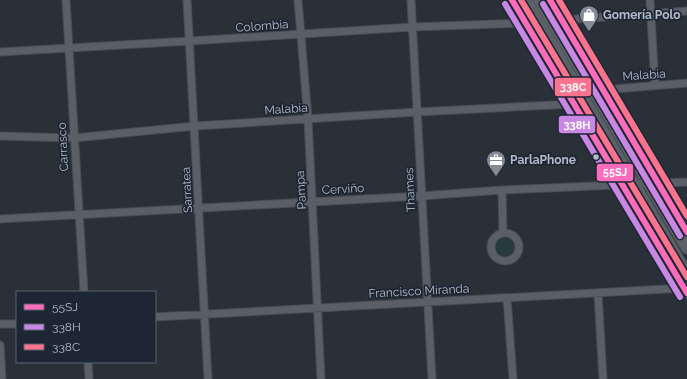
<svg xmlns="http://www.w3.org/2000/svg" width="687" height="379" font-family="Raleway,sans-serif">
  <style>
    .green { fill: #273a3e }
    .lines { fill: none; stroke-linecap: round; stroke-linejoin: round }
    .street-casing { stroke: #484c53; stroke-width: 9 }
    .secondary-casing { stroke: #484c53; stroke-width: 11 }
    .primary-casing { stroke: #484c55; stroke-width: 13 }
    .street { stroke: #5a5e66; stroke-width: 7 }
    .secondary { stroke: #595d64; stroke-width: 9 }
    .primary { stroke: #5c6168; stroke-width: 11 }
    .bus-1-casing { stroke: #1d2633; stroke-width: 9 }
    .bus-2-casing { stroke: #1d2633; stroke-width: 9 }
    .bus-3-casing { stroke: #1d2633; stroke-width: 9 }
    .bus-1 { stroke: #fb6dba; stroke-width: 6 }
    .bus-2 { stroke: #c787e3; stroke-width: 6 }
    .bus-3 { stroke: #fc738d; stroke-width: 6 }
    .bus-dot { fill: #b4bcc9; stroke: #1d2633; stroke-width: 1.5 }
    .labels { text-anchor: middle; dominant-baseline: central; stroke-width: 3.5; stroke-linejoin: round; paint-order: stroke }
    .poi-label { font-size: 12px; font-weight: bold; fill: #b4bcc9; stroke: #1d2633; text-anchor: start }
    .street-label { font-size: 12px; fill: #b4bcc9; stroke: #1d2633 }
    .line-badge { stroke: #1d2633; stroke-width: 1.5 }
    .badge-label { font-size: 11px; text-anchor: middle; font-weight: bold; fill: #fff }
  </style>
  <rect width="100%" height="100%" fill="#2a3038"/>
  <path class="green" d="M529,0h5l100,169v5z
    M495 248a10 10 0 1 1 20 0a10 10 0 1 1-20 0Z"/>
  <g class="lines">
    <defs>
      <path id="street" d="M66,0l18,292
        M187,0l21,379
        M298,0l10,119 13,260
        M411,0l21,379
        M650,0l5,85
        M562,20l125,-9
        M0,52l190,-11 223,-14 112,-4
        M603,90l84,-7
        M0,136l74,2 121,-12 222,-14 157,-8
        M502,190l1,43
        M0,219l421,-23 81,-6 185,-8
        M491 247a14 14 0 1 1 28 0a14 14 0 1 1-28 0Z
        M598,293l5,86
        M507,298l6,81
        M155,317l529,-29
        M0,324h17
        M0,345l2,34
        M88,362l1,17"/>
      <path id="secondary" d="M512,0l175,293
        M550,0l68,116
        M628,132l59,100"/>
      <path id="primary" d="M524,0l1,23 22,21
        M526,0l161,274
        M539,0l148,248
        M611,111l14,15 4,18"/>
    </defs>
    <use href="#street" class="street-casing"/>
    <use href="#secondary" class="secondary-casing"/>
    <use href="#primary" class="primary-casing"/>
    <use href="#street" class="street"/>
    <use href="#secondary" class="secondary"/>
    <use href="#primary" class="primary"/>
    <defs>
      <path id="bus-1" d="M512,0l175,293
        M550,0l137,232"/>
      <path id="bus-2" d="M505,4l175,293
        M543,4l137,232"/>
      <path id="bus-3" d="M521,0l166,277
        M559,0l128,216"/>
    </defs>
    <use href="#bus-1" class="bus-1-casing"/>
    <use href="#bus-2" class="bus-2-casing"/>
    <use href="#bus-3" class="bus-3-casing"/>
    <use href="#bus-1" class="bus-1"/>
    <use href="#bus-2" class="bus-2"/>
    <use href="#bus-3" class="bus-3"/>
  </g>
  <defs>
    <symbol id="shop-pin" viewBox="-11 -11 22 30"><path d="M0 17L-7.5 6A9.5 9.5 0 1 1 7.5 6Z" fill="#848b96" stroke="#1d2633"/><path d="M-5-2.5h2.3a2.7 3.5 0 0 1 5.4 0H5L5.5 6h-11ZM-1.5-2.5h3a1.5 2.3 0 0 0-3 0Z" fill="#fff"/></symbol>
    <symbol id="office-pin" viewBox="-11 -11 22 30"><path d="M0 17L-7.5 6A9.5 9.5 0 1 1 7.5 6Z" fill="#848b96" stroke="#1d2633"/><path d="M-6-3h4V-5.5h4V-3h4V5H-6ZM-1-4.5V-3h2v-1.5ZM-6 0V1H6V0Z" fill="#fff"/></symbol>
  </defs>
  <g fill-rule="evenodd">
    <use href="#shop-pin" x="578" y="4" width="22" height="30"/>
    <use href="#office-pin" x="485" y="149" width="22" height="30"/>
  </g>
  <circle class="bus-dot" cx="596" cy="157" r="3.5"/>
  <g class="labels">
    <g class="poi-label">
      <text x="603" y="15">Gomería Polo</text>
      <text x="510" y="160">ParlaPhone</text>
    </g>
    <g class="street-label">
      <text transform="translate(262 26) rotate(-4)">Colombia</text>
      <text transform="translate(644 75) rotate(-4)">Malabia</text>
      <text transform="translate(286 109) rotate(-4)">Malabia</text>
      <text transform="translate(63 147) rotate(-93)">Carrasco</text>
      <text transform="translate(343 189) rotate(-3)">Cerviño</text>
      <text transform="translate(187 190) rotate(-93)">Sarratea</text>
      <text transform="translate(301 190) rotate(-93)">Pampa</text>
      <text transform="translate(410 190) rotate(-93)">Thames</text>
      <text transform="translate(419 291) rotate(-3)">Francisco Miranda</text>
    </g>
  </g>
  <g class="line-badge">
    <rect x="554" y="77" width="38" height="20" rx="4" fill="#fc738d"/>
    <rect x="558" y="115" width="38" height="19" rx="4" fill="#c787e3"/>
    <rect x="596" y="163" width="38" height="19" rx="4" fill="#fb6dba"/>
  </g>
  <g class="badge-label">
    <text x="573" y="91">338C</text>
    <text x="577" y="129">338H</text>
    <text x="615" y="176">55SJ</text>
  </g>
  <rect x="16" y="291" width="140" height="72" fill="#1d2633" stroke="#59626f"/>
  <rect x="24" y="304" width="20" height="6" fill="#fb6dba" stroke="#59626f"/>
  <text x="52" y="311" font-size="12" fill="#b4bcc9">55SJ</text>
  <rect x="24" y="324" width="20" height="6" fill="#c787e3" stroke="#59626f"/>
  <text x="52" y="331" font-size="12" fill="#b4bcc9">338H</text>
  <rect x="24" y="344" width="20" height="6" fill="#fc738d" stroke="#59626f"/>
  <text x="52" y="351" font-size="12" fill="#b4bcc9">338C</text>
</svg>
